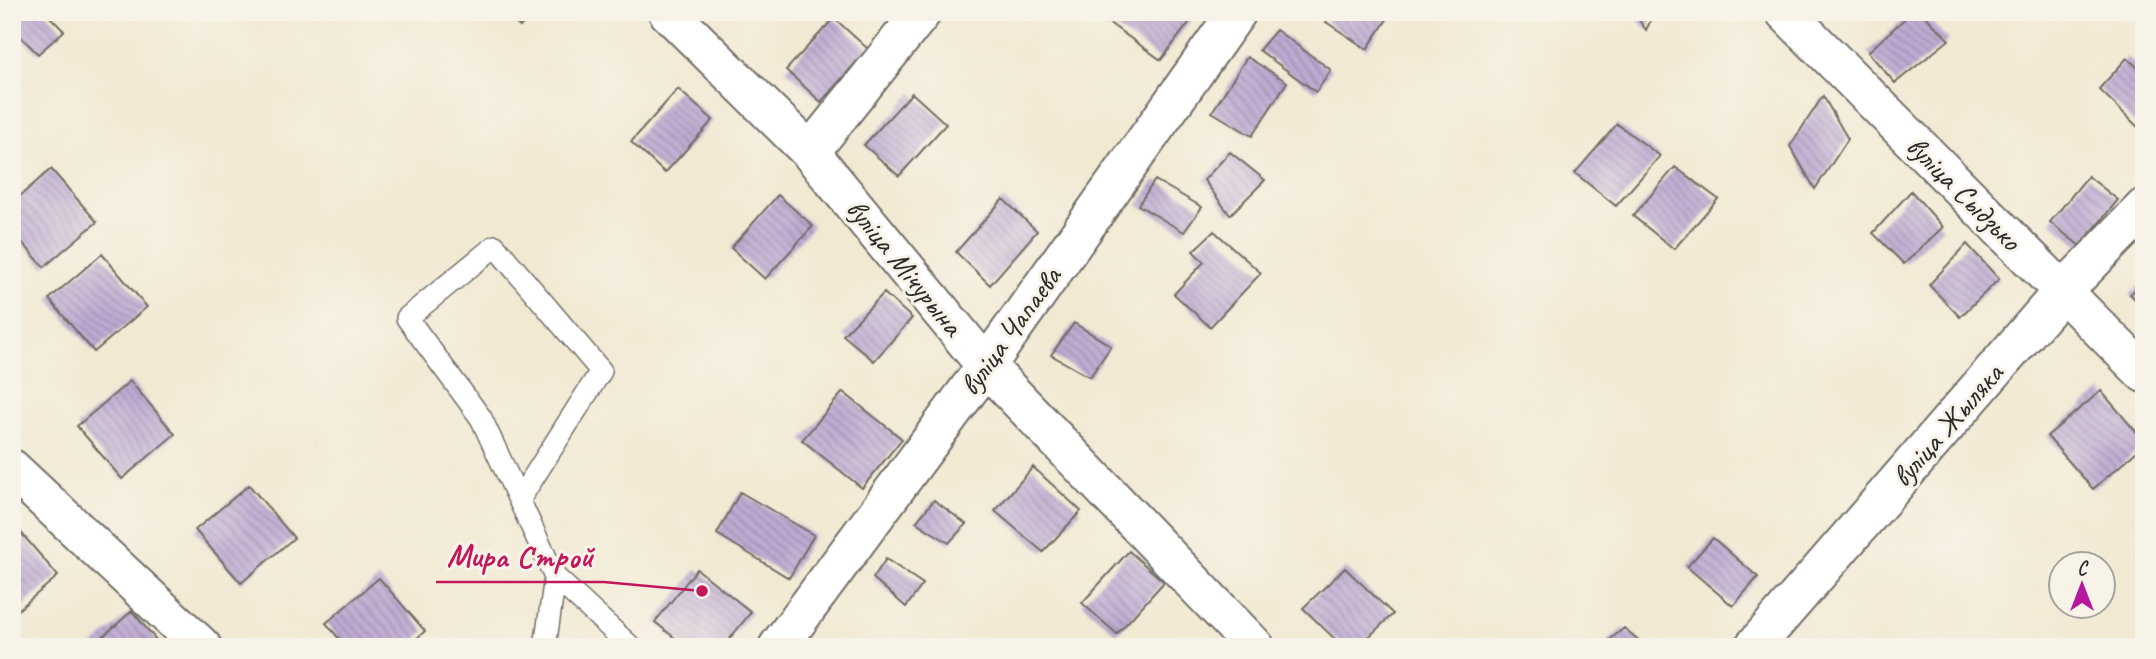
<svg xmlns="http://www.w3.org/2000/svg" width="2156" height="659" font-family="Caveat,sans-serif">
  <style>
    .building { fill: url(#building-back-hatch) }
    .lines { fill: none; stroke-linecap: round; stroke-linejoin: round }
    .service-casing { stroke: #716e66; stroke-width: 24 }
    .minor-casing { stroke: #716e66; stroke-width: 42 }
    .tertiary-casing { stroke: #716e66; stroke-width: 42 }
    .service { stroke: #fff; stroke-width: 21 }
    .minor { stroke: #fff; stroke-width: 38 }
    .tertiary { stroke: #fff; stroke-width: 38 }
    .labels { text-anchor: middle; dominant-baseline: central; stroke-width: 6; stroke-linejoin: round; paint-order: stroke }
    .street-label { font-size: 30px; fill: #2b2b2b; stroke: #f7f3e8 }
    .leader { fill: none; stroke: #c2185b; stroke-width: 2.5 }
    .callout-dot { fill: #c2185b; stroke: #f7f3e8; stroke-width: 2.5 }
    .callout-label { font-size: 32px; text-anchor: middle; font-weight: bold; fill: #c2185b; stroke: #f7f3e8; stroke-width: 6; stroke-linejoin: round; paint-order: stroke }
  </style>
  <defs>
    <pattern id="building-back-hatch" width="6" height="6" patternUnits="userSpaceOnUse" patternTransform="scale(1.75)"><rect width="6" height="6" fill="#bfabd3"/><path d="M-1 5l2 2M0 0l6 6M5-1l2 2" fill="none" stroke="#9b8bab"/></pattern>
  </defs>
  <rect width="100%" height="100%" fill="#f7f3e8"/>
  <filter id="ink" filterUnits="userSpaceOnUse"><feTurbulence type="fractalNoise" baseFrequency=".0143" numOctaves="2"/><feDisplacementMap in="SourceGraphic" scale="14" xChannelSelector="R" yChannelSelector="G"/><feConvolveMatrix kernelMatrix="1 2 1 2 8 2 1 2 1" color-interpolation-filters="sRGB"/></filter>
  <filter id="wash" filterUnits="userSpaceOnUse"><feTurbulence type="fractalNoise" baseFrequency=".00686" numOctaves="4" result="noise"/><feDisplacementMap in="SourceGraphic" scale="28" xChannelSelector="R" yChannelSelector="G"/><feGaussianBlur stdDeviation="1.57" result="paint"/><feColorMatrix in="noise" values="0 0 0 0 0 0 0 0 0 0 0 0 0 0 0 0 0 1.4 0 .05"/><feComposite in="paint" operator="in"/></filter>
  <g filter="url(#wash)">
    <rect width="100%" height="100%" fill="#f2e9d3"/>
    <g id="blocks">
      <path class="building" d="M20,12h25l19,19 -26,23 -26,-26v-8z
        M504,12h29l-13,15z
        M1105,12h92l-36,48 -60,-43z
        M1333,12h59l-25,37 -41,-27z
        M1633,12h22l-9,18z
        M1912,12h9l28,28 -54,43 -27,-31z
        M834,18l34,31 -47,53 -35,-32z
        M1276,30l55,40 -15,22 -57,-42z
        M1247,57l40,25 -35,54 -40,-24z
        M2127,58l17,15v60l-45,-44z
        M678,89l35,31 -48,53 -34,-31z
        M912,93l34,31 -47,52 -35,-31z
        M1823,96l25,43 -33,50 -25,-43z
        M1617,124l43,32 -44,50 -41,-33z
        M1230,152l35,28 -35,35 -26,-35z
        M1675,167l43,32 -44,50 -41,-33z
        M51,169l46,53 -53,45 -32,-36v-28z
        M2088,176l30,24 -38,46 -30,-24z
        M1155,180l47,27 -18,25 -46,-27z
        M1911,191l32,36 -39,37 -31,-31z
        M778,195l35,31 -48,53 -34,-31z
        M1003,199l34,32 -47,54 -34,-33z
        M1214,231l47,42 -51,54 -36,-33 30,-32 -11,-11z
        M1967,244l32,35 -39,38 -31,-32z
        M102,254l45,53 -53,45 -45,-53z
        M2144,282v26l-14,-14z
        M884,293l28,25 -38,43 -31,-26z
        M1074,323l37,23 -21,31 -39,-22z
        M130,381l45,53 -53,45 -45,-53z
        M2101,391l43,50v4l-51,44 -46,-53z
        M843,392l59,47 -40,49 -60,-48z
        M1033,467l48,44 -38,41 -48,-41z
        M249,485l45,53 -53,45 -46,-53z
        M740,492l74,43 -25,43 -72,-44z
        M934,500l32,24 -17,19 -33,-21z
        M12,522l46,54 -46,39z
        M1713,538l45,39 -25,29 -46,-39z
        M1129,551l35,31 -47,52 -35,-31z
        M886,559l37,25 -17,23 -33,-29z
        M1345,568l48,46 -35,33h-15l-40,-39z
        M697,569l54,43 -28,35h-37l-31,-25z
        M379,578l46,53 -18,16h-61l-20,-24z
        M132,611l30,36h-71z
        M1624,628l23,19h-46z"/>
    </g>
  </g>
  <g filter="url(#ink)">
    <use href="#blocks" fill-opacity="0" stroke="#716e66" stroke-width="2"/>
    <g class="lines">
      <defs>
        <path id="service" d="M519,500l82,-129 -106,-125 -88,72 74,100 74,159 76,70
          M545,647l10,-70"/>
        <path id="minor" d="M668,12l142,140 176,214 269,281
          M810,152l112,-140
          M12,469l190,178
          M1754,647l308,-355 82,-84"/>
        <path id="tertiary" d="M1785,12l359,361
          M778,647l208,-281 251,-354"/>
      </defs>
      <use href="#service" class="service-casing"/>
      <use href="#minor" class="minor-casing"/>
      <use href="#tertiary" class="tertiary-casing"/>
      <use href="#service" class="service"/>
      <use href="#minor" class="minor"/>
      <use href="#tertiary" class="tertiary"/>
    </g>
  </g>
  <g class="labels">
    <g class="street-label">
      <text transform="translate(1964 193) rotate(45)">вуліца Сыдзько</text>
      <text transform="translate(905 267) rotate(51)">вуліца Мічурына</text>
      <text transform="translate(1010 331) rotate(-54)">вуліца Чапаева</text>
      <text transform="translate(1947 425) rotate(-49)">вуліца Жыляка</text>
    </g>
  </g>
  <path class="leader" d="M702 591L604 582H436"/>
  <circle class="callout-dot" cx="702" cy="591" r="7"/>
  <g class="callout-label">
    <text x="520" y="567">Мира Строй</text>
  </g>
  <rect width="2156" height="659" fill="none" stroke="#f7f3e8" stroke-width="42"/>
  <g transform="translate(2082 585)"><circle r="33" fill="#f7f3e8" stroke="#a5a39c" stroke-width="2"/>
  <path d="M0-5L12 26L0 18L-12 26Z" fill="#b5179e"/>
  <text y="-10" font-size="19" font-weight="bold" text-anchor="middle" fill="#2b2b2b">С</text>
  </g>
</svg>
